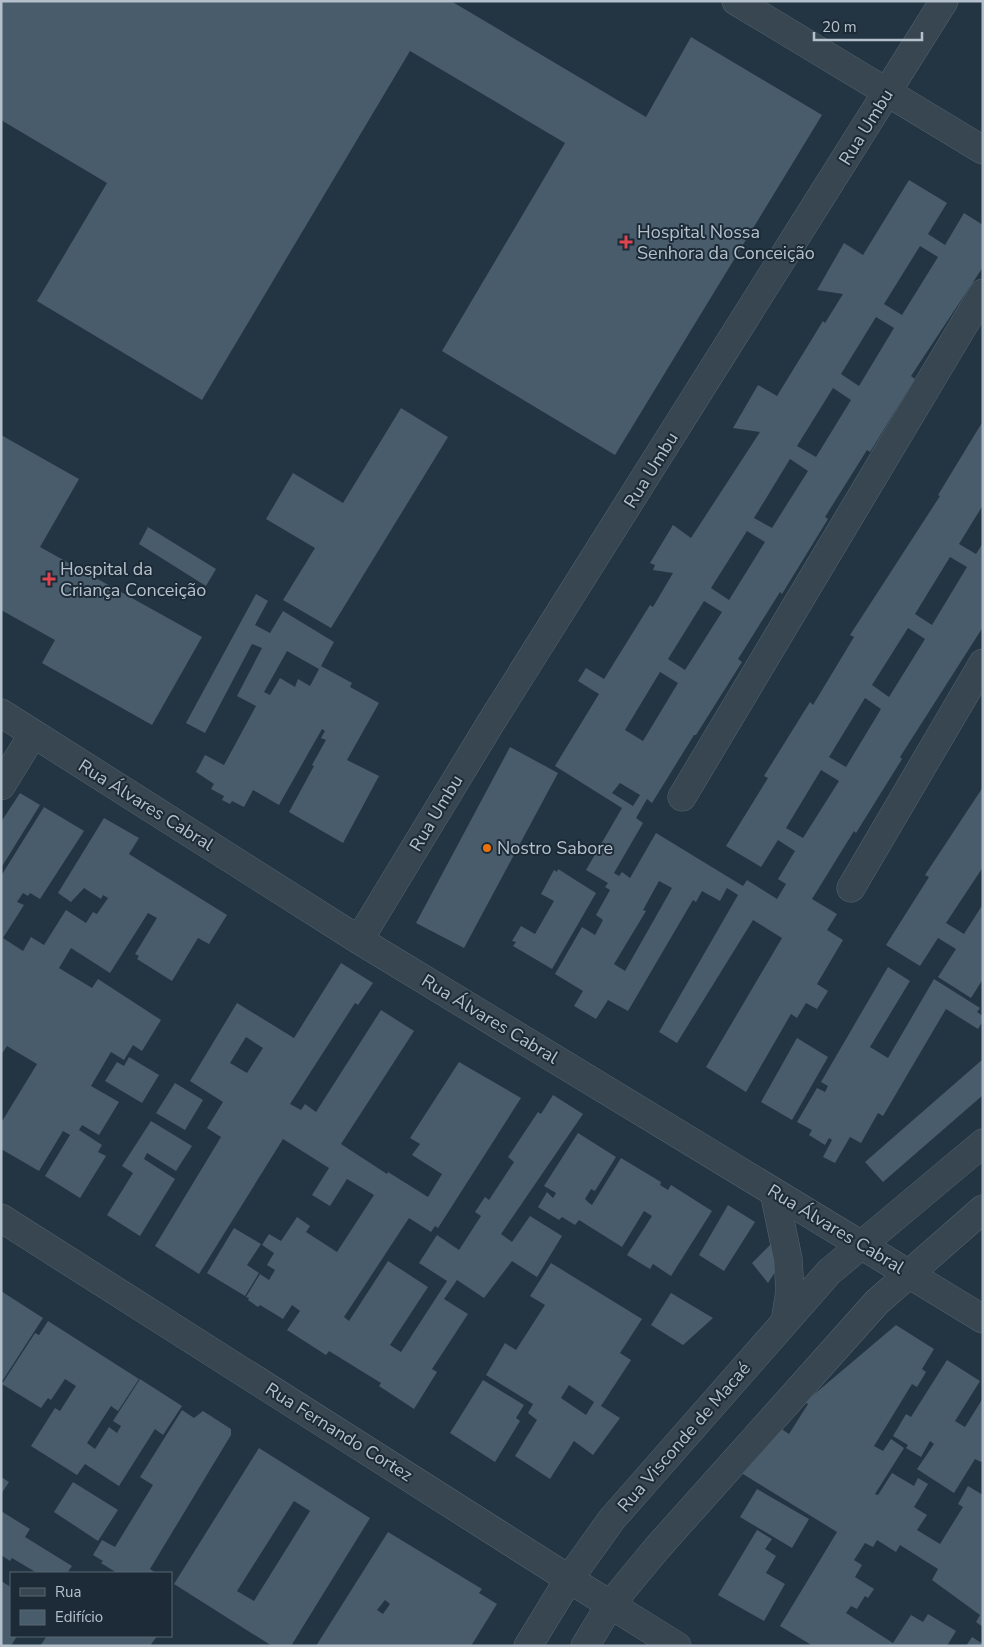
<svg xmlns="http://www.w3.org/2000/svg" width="984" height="1647" font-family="'Nunito Sans',sans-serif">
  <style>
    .building { fill: #495c6b; fill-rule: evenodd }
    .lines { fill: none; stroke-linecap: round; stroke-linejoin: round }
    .minor-casing { stroke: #55646f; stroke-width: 29 }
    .minor { stroke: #374651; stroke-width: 28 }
    .health-dot { fill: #e0444e; stroke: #1c2b37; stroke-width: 2 }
    .food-dot { fill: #e8710a; stroke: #1c2b37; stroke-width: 2 }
    .labels { text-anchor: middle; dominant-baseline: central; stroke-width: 4; stroke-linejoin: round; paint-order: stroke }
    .street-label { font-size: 18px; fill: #b4c1cc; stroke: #1c2b37 }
    .poi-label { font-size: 18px; fill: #b4c1cc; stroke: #1c2b37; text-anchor: start }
  </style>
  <rect width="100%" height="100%" fill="#233542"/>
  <path class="building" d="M1,1h450l195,116 45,-80 131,78 -207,340 -173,-104 123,-208 -155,-92 -208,349 -165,-99 70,-118 -106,-63z
    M909,180l38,23 -19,31 17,11 19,-32 19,12v42l-72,109 4,3 -45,73 -3,-2 -42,67 3,2 -46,75 -2,-2 -42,67 4,3 -46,73h-2l-42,68 -5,-4 -11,19 7,5 -29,50 5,3 3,-4 8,6 26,-45 87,53 4,-6 30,19 9,-15 -8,-5 17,-28 -17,-11 -17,27 -35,-21 42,-68 -4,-2 46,-74 3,3 41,-68 -4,-2 90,-139 -2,-1 45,-74v84l-24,39 17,10 7,-11v84l-83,130 2,2 -46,74 -2,-2 -42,68 25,15 -10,16 16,10 -26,44 11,7 -11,18 -11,-6 -9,15 -6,-4 -45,78 -40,-25 76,-129 -29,-18 -76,123 -18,-11 79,-137 -11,-7 -7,13 -18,-10 -6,11 -3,-2 -65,111 -20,-11 -12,19 -22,-13 9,-15 -28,-17 27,-47 13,8 8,-15 -7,-5 14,-25 -5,-3 3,-4 -22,-13 36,-62 -67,-42 44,-72 -21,-13 8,-13 18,11 46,-74 3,2 20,-34 -20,-3 2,-5 -5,-2 23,-38 18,13 69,-106 -27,-4 25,-43 19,11 46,-75 2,2 18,-29 -26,-4 27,-47 19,12zM920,246l18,11 -36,58 -18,-11zM876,317l18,11 -35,58 -18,-12zM833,388l18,12 -35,57 -19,-11zM790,459l18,12 -36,57 -18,-10zM747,531l18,11 -36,58 -18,-12zM950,557l17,10 -35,58 -17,-11zM704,601l18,11 -37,58 -17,-11zM908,628l17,11 -36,58 -17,-12zM660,672l18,11 -35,58 -18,-11zM865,698l16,11 -35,58 -17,-10zM821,770l18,11 -36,57 -17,-10zM620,783l20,12 -7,11 -21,-13zM659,881l13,7 -47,83 -11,-7 32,-53 -3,-1z
    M401,408l47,29 -117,191 -48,-28 32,-52 -49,-29 27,-46 50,30z
    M1,435l78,44 -39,68 162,90 -50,88 -110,-62 13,-23 -54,-30z
    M148,527l68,42 -10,17 -67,-42z
    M256,594l12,7 -13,24 15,8 13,-22 51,31 -13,24 31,17 -2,4 29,16 -32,57 32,16 -36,67 -54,-31 25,-46 -2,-1 14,-25 -5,-2 4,-7 -3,-2 -43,76 -26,-15 -9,17 -12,-6 -2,3 -8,-4 2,-4 -13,-7 3,-5 -18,-12 9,-17 19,10 32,-59 -19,-10 25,-48 -10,-4 -47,89 -19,-10zM287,651l32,18 -9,17 -12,-7 -3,8 -15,-9 -10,17 -6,-3z
    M510,747l48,26 -94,175 -48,-25z
    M983,787v80l-37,56 18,11 19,-30v75l-12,19 -33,-21 18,-28 -18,-11 -18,28 -34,-21 43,-68 -4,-2z
    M20,793l20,12 -39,63v-46z
    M44,807l40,24 -44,68 -10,-6 -2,3 -5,-3 -6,9 7,3 -21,33 20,13 8,-14 13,8 22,-35 20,13 7,-11 4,2 11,-16 -5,-3 -2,4 -17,-11 -13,14 -13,-9 46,-75 35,20 -10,16 98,61 -18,29 -11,-6 -26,43 -35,-22 2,-3 -4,-2 22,-36 -9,-5 -38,60 -39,-25 -12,20 33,20 6,-9 63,41 -19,31 -9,-6 -9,15 -13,-8 -20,34 28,16 -20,33 -17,-10 -3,5 23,15 -4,7 8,4 -26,42 -35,-22 25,-41 -7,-4 -24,40 -38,-22v-26l36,-59 -30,-18 -6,9v-179z
    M558,869l38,24 -44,76 -39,-23 3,-4 -4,-1 9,-15 14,8 19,-33 -13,-7 13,-24 3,2z
    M341,963l32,20 -15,22 -3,-2 -65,101 11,6 4,-6 11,8 65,-102 33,21 -73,113 46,30 1,-2 40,25 14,-23 -30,-19 8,-11 -10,-6 49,-76 62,36 -83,130 -3,-2 -4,6 -22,-14 -65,99 5,4 39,-60 40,26 -38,58 11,7 46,-71 -28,-18 18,-28 22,15 22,-34 -6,-4 10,-15 4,3 25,-38 -6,-5 30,-45 3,2 12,-19 30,19 -82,120 11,8 18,-26 32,20 -25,41 -25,-16 -28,37 -27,-18 -13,19 24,15 -36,55 5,3 -23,37 -35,-23 2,-3 -52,-32 -3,4 -39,-25 13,-19 -8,-6 -9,14 -23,-14 -2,2 -10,-7 1,-2 -3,-1 14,-23 9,6 6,-10 -8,-5 7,-12 -12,-8 7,-11 12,7 16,-24 13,9 -4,6 31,20 37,-57 -27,-16 -17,27 -18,-11 17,-27 -46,-29 -84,135 -44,-28 66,-109 -14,-9 16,-26 -33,-21 47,-78 57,35zM246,1037l17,11 -16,25 -17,-10z
    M888,967l22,14 -40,66 18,11 46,-79 46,29 -3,4 6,4v5l-5,8 -32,-20 -63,107 -5,-3 -17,30 -11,-6 -15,26 -12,-6 9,-17 -3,-2 -4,7 -16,-10 3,-5 -15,-8 20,-34 8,4 3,-6 -7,-4z
    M797,1038l31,19 -36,63 -31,-18z
    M129,1057l30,18 -17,28 -37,-22 12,-19 7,4z
    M983,1059v36l-100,87 -18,-20z
    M175,1083l28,17 -18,30 -29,-17z
    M151,1121l41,25 -16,25 -29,-18 -3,6 31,20 -35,57 -33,-21 26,-42 -11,-7z
    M578,1133l38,24 -21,34 -4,-2 -6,10 4,4 3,2 29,-47 40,24 -1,3 8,5 3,-5 41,26 -41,65 -18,-12 -3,5 -23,-14 25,-39 -8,-5 -22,36 -43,-27 -4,5 -13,-8 -3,3 -21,-13 9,-15 6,6 3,-5 -12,-7z
    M728,1205l27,17 -31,49 -25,-16z
    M234,1228l27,16 -14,21 12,8 -14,23 -38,-23z
    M776,1239l8,19 -16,25 -16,-20z
    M551,1263l91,56 -22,34 11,7 -30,46 19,12 -27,37 -19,-14 -24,38 -35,-23 22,-36 -9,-7 5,-9 -47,-29 19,-32 11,7 29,-45 -15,-9zM569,1385l25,17 -8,13 -25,-17z
    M1,1291l42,27 -40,62 -2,-1z
    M671,1293l42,25 -30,27 -32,-20z
    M48,1321l91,58 -21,32 -7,-5 -24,37 8,6 14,-22 8,6 4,-7 -8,-5 27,-42 42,27 -19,29 -8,-6 -36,57 -34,-22 -8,11 -46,-29 24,-38 5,3 16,-25 -11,-7 -14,21 -3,-2 -7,10 -39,-24 33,-51 4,2z
    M896,1325l38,24 -12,20 4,3 -9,15 -5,-3 -38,62 9,5 8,-12 13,9 -29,46 3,1 14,-22 22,13 4,-8 10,6 -14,23 13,8 -10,15 23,14 23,-37 -5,-3 10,-18 15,9v132l-7,-5 4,-7 -48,-35 6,-11 -38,-24 -4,7 -19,-12 -4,7 -8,-4 -11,17 8,5 -7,12 19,12 -6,9 -3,-2 -8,13 -6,-3 -5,7 47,30 18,-28 12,7 5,-8 28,17 -9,15h-134l-33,-20 57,-94 -107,-66 47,-40 12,8 19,-30 -3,-2z
    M947,1360l33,21 -25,40 10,6 18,-29v61l-2,3 -6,-3 -21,34 -37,-24 17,-25 -4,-3 -9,16 -15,-9 2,-3 -15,-9 13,-22 5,3z
    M483,1380l41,25 -8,13 4,3 -25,41 -45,-29z
    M182,1410l12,8 9,-7 28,18v6l-81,134 6,4h-39l-16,-10 2,-2 -10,-6 9,-15 13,7 38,-62 -13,-8z
    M259,1448l111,70 -79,128h-19l-98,-62zM294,1501l16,10 -56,90 -17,-10z
    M1,1477l8,5 -8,12z
    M73,1482l45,28 -20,31 -44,-29z
    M757,1489l52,30 -17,29 -52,-31z
    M1,1511l29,18 -5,8 47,29 -5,7h-30l-25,-15 -2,3 -9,-6z
    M757,1530l15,9 -7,10 11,7 -10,17 19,11 -21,37 -46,-26z
    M388,1532l94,57 -3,4 18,11 -26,42h-155zM385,1600l5,4 -7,10 -6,-4z
    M1,1581l10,6v49h6l-6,10h-10z
    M47,1636h110l-7,10h-110z
    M972,1637l11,7v2h-17z"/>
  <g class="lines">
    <defs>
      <path id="minor" d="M736,1l247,149
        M1,713l358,227 624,379
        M1,786l32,-52
        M682,797l301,-504
        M851,888l132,-225
        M359,940l131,-216 454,-723
        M774,1192l14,67 2,32 -5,31
        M1,1218l568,361 108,67
        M528,1646l41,-67 43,-60 217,-247 154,-129
        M585,1646l25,-41 48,-58 219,-245 106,-93"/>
    </defs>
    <use href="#minor" class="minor-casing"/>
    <use href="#minor" class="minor"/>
  </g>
  <g class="health-dot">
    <path d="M623.5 234.5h5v5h5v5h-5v5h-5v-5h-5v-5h5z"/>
    <path d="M46.5 571.5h5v5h5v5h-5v5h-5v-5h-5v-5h5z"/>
  </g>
  <circle class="food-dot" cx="487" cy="848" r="5"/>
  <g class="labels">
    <g class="street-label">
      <text transform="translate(866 127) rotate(-58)">Rua Umbu</text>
      <text transform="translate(651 470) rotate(-58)">Rua Umbu</text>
      <text transform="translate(146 805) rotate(32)">Rua Álvares Cabral</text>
      <text transform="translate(436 813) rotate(-59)">Rua Umbu</text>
      <text transform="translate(490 1019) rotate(31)">Rua Álvares Cabral</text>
      <text transform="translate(836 1229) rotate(31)">Rua Álvares Cabral</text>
      <text transform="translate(339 1432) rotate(32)">Rua Fernando Cortez</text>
      <text transform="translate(684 1437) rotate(-49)">Rua Visconde de Macaé</text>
    </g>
    <g class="poi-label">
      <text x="637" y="232">Hospital Nossa<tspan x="637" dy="21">Senhora da Conceição</tspan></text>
      <text x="60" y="569">Hospital da<tspan x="60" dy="21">Criança Conceição</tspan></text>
      <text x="497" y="848">Nostro Sabore</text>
    </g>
  </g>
  <rect width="984" height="1647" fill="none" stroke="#b4c1cc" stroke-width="5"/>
  <rect x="10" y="1572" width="162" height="65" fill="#1c2b37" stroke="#596773"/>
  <rect x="20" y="1588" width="25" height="8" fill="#374651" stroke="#596773"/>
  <text x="55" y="1597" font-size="15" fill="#b4c1cc">Rua</text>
  <rect x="20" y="1610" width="25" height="15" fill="#495c6b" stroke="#596773"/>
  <text x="55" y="1622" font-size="15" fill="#b4c1cc">Edifício</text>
  <path d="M814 32v8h108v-8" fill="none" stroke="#b4c1cc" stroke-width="2.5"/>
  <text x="822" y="32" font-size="15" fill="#b4c1cc" stroke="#1c2b37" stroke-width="4" paint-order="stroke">20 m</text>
</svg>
